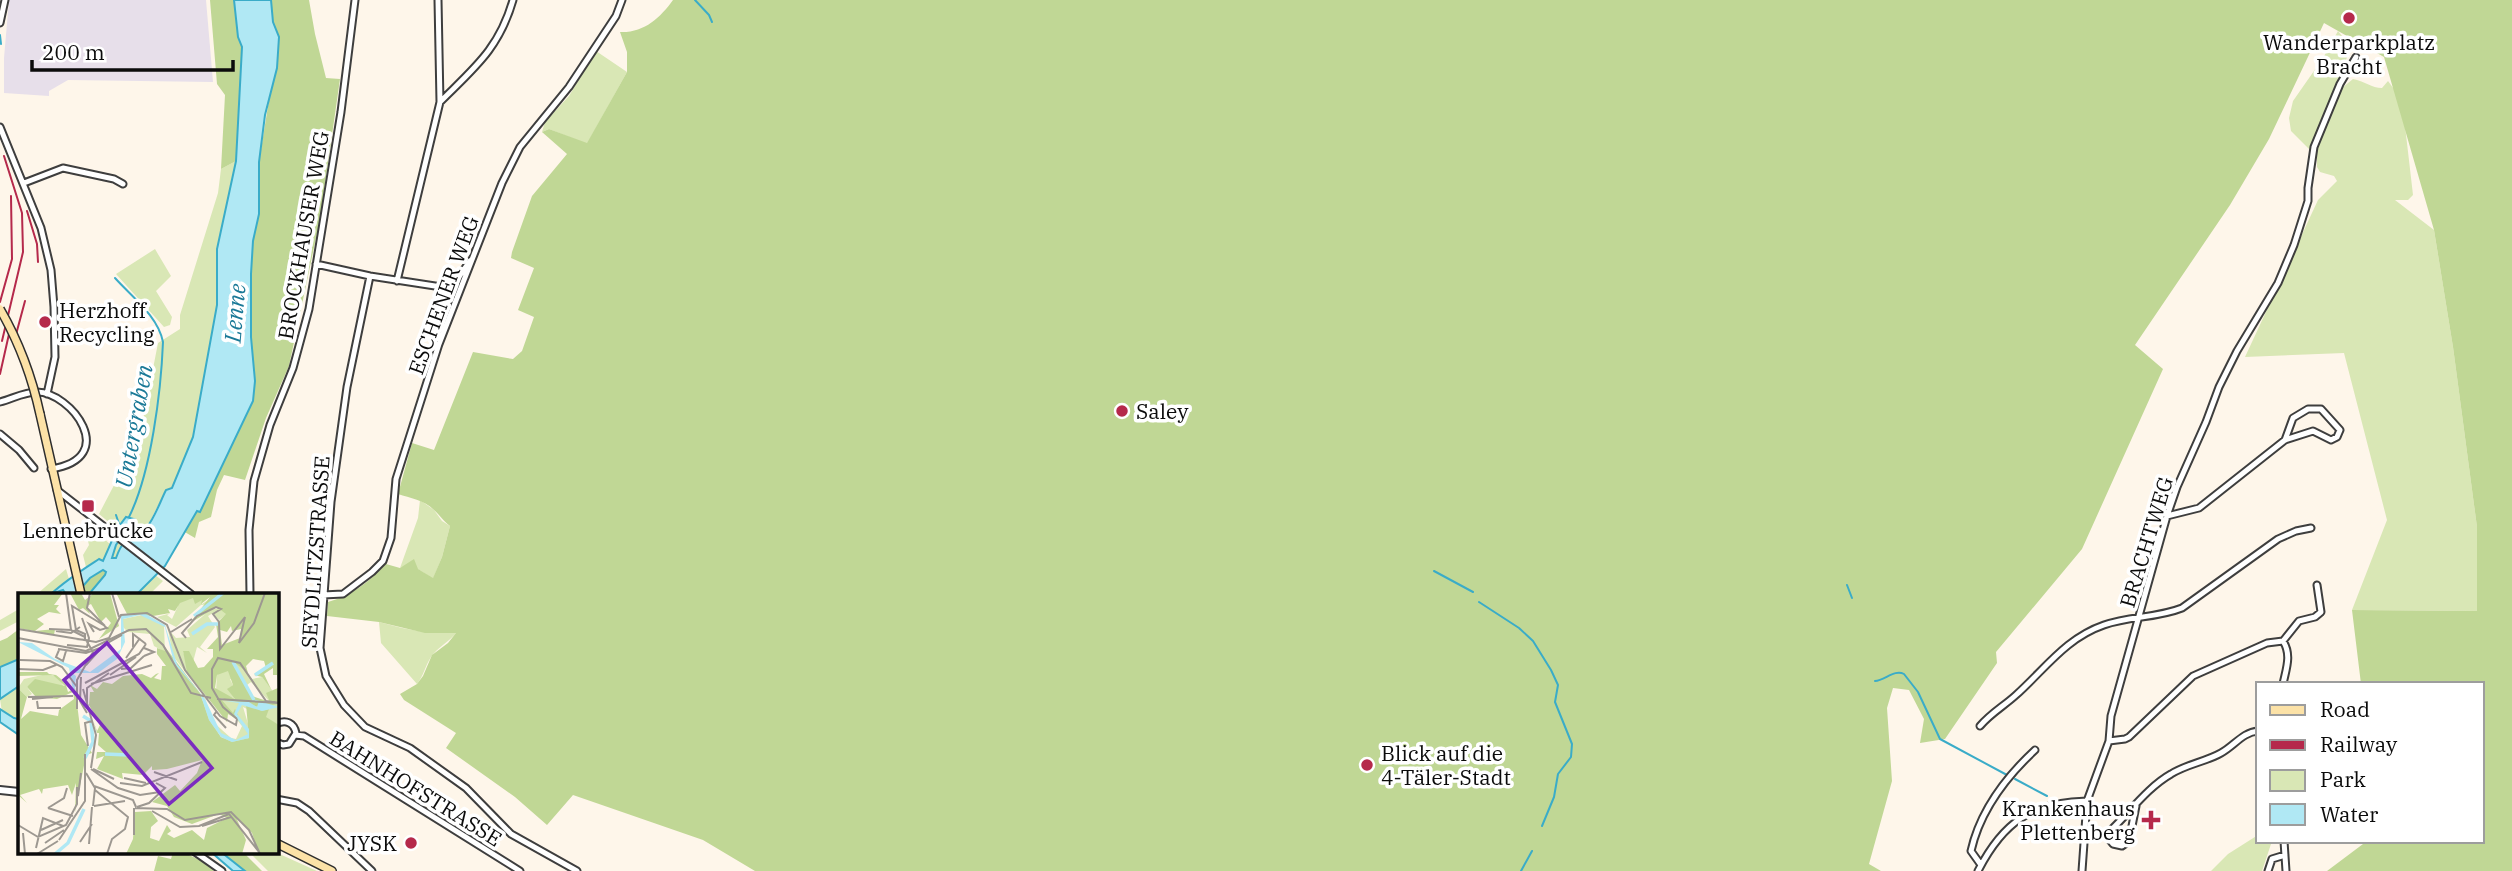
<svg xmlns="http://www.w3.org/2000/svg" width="2512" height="871" font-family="'IBM Plex Serif',serif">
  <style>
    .industrial { fill: #e7dfea }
    .green { fill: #d9e7b5 }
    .forest { fill: #c0d795 }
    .water { fill: #b0e8f4; stroke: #3aacc8; stroke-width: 2 }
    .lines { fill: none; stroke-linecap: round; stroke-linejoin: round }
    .stream { stroke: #3aacc8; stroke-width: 2 }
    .minor-casing { stroke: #3e3e3e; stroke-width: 9 }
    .tertiary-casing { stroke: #3e3e3e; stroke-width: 10 }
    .secondary-casing { stroke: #2d2d2d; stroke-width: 10 }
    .minor { stroke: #fff; stroke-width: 5 }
    .tertiary { stroke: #fff; stroke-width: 6 }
    .secondary { stroke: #fce2a7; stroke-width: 7 }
    .rail { stroke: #b5294b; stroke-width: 2 }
    .secondary-bridge-casing { stroke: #2d2d2d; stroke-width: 10; stroke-linecap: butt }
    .secondary-bridge { stroke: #fce2a7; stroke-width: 7 }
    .poi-dot { fill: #b5294b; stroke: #fff; stroke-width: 2.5 }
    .labels { text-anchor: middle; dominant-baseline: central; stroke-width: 7; stroke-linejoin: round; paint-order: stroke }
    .poi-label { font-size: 21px; fill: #0b0b0b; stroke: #fff; text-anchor: start }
    .street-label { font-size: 21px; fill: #0b0b0b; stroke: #fff }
    .water-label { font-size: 23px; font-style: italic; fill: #1a7997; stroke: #fff }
    .inset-river { fill: none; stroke: #b0e8f4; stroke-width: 3.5 }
    .inset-road { fill: none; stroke: #9d9891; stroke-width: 2 }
    .view { fill: #7b2cbf; fill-opacity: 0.15; stroke: #7b2cbf; stroke-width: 3.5 }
    .inset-edge { fill: none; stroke: #0b0b0b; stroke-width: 3.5 }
  </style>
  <rect width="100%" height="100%" fill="#fef6ea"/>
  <path class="industrial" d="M9,0h197l7,82 -145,-2 -19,11v5l-45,-3v-35z"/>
  <path class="green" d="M2338,31l13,16 -19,49 21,-17c11,2 19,9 29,9l6,-7 14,19 11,95 -5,5h-13l39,30 19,117 24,180 1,84 -126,-1 35,-90 -43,-167 -99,4 73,-157 19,-19 -3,-5 -14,-4 -3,-5v-10l-26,-26 -2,-13 4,-17 30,-43z
    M596,51l31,21 -40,72 -38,-15 -7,3 3,-10 24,-26z
    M236,161l-19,88v56l-24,132 -21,51 -6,2 -19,37 -28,21 -3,11 -5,-1 4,-10 18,-29 -7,-2 -9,12 -18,-15 25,-48 18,-41 16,-82 22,-14v-14l38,-122 3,-24z
    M155,249l16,27 -15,15 16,26 -2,8 -6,2 -48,-53z
    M420,500l14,10 8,11 8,5 -8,31 -9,22c-11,-7 -20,-16 -33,-11l18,-50z
    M90,527l20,17 -7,17 -5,-2 -12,8 -3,-12 6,-10 -3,-12z
    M66,569l3,10 -18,15h-14z
    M155,575l8,6 -13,13h-13z
    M19,609v12l-19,10v-11z
    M379,622c25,7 51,13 78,10 -7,9 -20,16 -26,25 -6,9 -7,18 -14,27l-36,-41z
    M19,686v33l-17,-7 -2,-13z
    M2258,835v6h14l-10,30h-51l17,-17z
    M249,852h26l42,19h-49z"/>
  <path class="forest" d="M210,0h24l4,37 4,10 -6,114 -15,8 4,-74 -8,-11z
    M271,0h38l6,34 11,44 14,1 -20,140 -31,147 -23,52 -21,62 -21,-5 -7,15 -6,27 -12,5 -4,16 -12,-7 14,-20 3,1 55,-131 -4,-44v-63l2,-33 6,-27v-52l20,-124 -6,-16z
    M673,0h1839v871h-185l40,-30h115v-157h-121l-9,-74 125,1v-84l-24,-180 -19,-117 -50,-173 -60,-34 -55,116 -39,66 -95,140 28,24 -81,180 -86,103 1,11 -52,76 -25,4 4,-24 -15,-29 -16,-2 -6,20 5,73 -23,83 12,7h-1126l-52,-31 -130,-45 -26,30 -32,-28 -69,-49 10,-15 -52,-33 -4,-6 17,-10 6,-8 9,-21 16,-12 8,-10h-31l-46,-11 -52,-6 1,-14c23,-6 42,-21 58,-38l14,4 14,-9 4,10 15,9 9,-21 8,-31c-7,-5 -10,-11 -16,-16 -10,-10 -24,-12 -36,-16l14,-51 22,7 39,-98 40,7 9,-8 12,-34 -16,-7 16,-42 -23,-10 1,-6 20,-56 35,-42 -25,-22 7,-3 38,14 40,-71v-20l-7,-20c24,1 40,-14 53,-32z
    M103,570l3,2c-3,9 -10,16 -17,22h-13l14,-16z
    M19,629v30l-19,8v-26l7,-3z
    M173,852c17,0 28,9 41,19h-60l4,-15 13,3z
    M221,852h22l19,19h-17z"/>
  <path class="water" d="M234,0h37l2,22 6,15 -2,31 -12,47 -6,47v52l-6,27 -2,33v63l4,44 -2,20 -53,111 -3,-1 -32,55 -28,28h-48l16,-19 1,-3 -3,-2 -13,8 -14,16h-10l-3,-4 -12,4c15,-14 31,-24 48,-35l4,2 14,-32 9,-12 8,2 -18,26 -4,13h4c10,-28 18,-16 31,-31 8,-10 13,-25 19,-37l6,-2 21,-51 24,-132v-56l19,-88 6,-114 -4,-10z
    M19,659v27l-19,13v-32z
    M0,709l14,9 5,1v16l-19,-13z
    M211,852h10l24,19h-12z"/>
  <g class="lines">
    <path class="stream" d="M695,0l14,15 3,7
      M0,35l1,9
      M115,278c17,19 43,38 48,64 -2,50 -12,131 -34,175
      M116,515l4,12
      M1434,571l39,21
      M1847,585l5,13
      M1479,602l40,26 14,13 18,29 7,15 -3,17 17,42 -1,13 -13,17 -4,23 -12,29
      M1875,681c10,-1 20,-12 29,-7l14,18 22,47 67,36
      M2015,779l32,17
      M2068,804l10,3
      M1521,871l11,-20"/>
    <defs>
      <path id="minor" d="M0,23l5,-23
        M440,102c34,-34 59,-53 73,-102
        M0,127l41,101 10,42 3,37 1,50 -8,37
        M24,183l39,-15 51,11 9,5
        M316,264l54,12 78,12 10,-10 12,-17
        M370,276l-23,111 -16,115 -11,146 6,28 18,29 21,22 45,21 56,40 45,46 66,37
        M397,281l43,-179 -2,-102
        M0,402c12,-3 24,-10 37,-10 34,0 84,66 14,77
        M0,434l19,16 15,18
        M57,490l134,104
        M2167,516l32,-8 86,-68 28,-9 18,9 6,-3 3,-7 -19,-21h-13l-15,9 -8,22
        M250,594l-1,-64 5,-49 16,-56 23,-57 16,-59 32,-197 14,-112
        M323,595l20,-1 29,-22 11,-11 8,-23 5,-59 43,-135 63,-161 18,-36 49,-60 47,-71 6,-16
        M2283,641l16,-20 16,-4 6,-5 -4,-27
        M276,724c10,-5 18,-1 20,9l-7,11 -6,1 -7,-3
        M1980,726c11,-13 24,-20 36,-31 29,-26 50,-57 88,-70 26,-9 53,-7 78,-17l96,-69 18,-8 15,-3
        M295,735l9,1 216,135
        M2109,741l16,-2 4,-2 64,-61 74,-33 16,-2c9,14 3,28 0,43
        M276,799l21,4 12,8 63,60
        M2136,806l-7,35 -7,5 -9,-2 -4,-5 2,-9c19,-18 37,-43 60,-56 16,-10 34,-12 50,-21 13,-7 22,-21 37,-22
        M2284,841l2,30
        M195,852l27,19
        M1981,865l-10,-14c9,-40 35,-74 64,-101
        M1978,871c25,-49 54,-69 109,-70
        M2082,871l5,-70 22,-60 2,-25 56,-200 10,-29 29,-65 13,-35 18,-36 41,-68 16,-38 14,-44v-13l6,-41 26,-63 16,-27
        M2268,871l4,-12 13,-4"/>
      <path id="tertiary" d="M0,790l19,2"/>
      <path id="secondary" d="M40,414l41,180
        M276,843l56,28"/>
    </defs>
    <use href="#minor" class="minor-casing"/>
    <use href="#tertiary" class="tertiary-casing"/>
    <use href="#secondary" class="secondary-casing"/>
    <use href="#minor" class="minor"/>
    <use href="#tertiary" class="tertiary"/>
    <use href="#secondary" class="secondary"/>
    <path class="rail" d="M27,211l10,33 1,18
      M0,302l12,-43 -1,-63
      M2,341l21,-89 -1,-39 -18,-57
      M14,342l11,-41
      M0,374l9,-40"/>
    <defs>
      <path id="secondary-bridge" d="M0,309c19,33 32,68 40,105"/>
    </defs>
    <use href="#secondary-bridge" class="secondary-bridge-casing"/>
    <use href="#secondary-bridge" class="secondary-bridge"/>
  </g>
  <g class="poi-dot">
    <circle cx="2349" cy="18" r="7"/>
    <circle cx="45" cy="322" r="7"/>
    <circle cx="1122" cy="411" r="7"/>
    <rect x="81" y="499" width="14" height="14" rx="3.5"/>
    <circle cx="1367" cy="765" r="7"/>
    <path d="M2147.5 809.5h7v7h7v7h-7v7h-7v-7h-7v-7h7z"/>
    <circle cx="411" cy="843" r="7"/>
  </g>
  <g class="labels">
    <g class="poi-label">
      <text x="2349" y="42" text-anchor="middle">Wanderparkplatz<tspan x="2349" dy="24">Bracht</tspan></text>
      <text x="59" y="310">Herzhoff<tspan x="59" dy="24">Recycling</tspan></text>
      <text x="1136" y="411">Saley</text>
      <text x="88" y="530" text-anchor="middle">Lennebrücke</text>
      <text x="1381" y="753">Blick auf die<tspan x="1381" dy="24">4-Täler-Stadt</tspan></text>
      <text x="2135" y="808" text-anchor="end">Krankenhaus<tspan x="2135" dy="24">Plettenberg</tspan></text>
      <text x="397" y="843" text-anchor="end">JYSK</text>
    </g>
    <g class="street-label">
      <text transform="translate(303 235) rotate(-80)">BROCKHAUSER WEG</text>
      <text transform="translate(443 295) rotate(-70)">ESCHENER WEG</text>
      <text transform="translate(2146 542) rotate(-73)">BRACHTWEG</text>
      <text transform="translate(315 552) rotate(-86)">SEYDLITZSTRASSE</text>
      <text transform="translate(416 788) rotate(32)">BAHNHOFSTRASSE</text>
    </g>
    <g class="water-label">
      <text transform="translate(234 313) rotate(-85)">Lenne</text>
      <text transform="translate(133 426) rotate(-80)">Untergraben</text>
    </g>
  </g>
  <g transform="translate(18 593)">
    <rect width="261" height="261" fill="#fef6ea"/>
    <path d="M202,0l3,3 -6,7 -16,2 -25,22 -19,-10 14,-4 -4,2 5,4 6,-13 -7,-1 22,-8 9,2v5zM193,16h12l4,5 -8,6 -6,-7 -5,3 7,11 -15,20 7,6 -10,-6 -4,15 -10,-11 8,28 -18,-23 -5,-27 8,9 14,-1 -3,-7zM124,22l22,11 1,26 -11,-6 -4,-12 -22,-2 -5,-5v-8zM217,67l17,19 10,-2 10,13 -2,12 -19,-20 -4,3 -17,-6 3,6 -5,4 8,10 -20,-8 1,-16zM29,81l10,2 8,12 -30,-5 -8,4 5,7 -5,3 -9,-9 6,-9zM173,101l11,7 3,-3 7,23 19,17 5,1 6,-13 4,5 -26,-32 59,5v21l-36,-18 9,30 -22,7 -30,-28z" fill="#d9e7b5"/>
    <path d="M0,0h45l-9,12h5l-3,4 5,5 -12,-2 -12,7 7,5 -9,7 20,-2 -1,6 -36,-7zM52,0h11l4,7 9,-7h16l9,33 -20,13 12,-16 -5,-6 -5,5 -10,-18 -4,2 3,8 -7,-6 -4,2zM98,0h163v111l-19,3 -40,-9 13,15 2,-4 6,13 -13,-8 -1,8 -40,-50 -4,-21h6l9,17 6,-1 9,-10v-8h-6l11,-12 -2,-13 10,-10 -9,-7 -27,16 20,-26 -9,7 1,-4 -7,4 -2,-6 -13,5 -5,8 -7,-2 2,4 -17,3 -26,-2zM213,33l1,5 9,-2 -1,9 -18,7 -2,-15 7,2zM235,66l11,2 2,7 -12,7 8,2 9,12 -7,-15 9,-6v7h4l1,13 -12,5 4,9 -18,-6 -18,-34 14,11 -2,-7zM210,78l5,14 -6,4 8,10 -20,-11 2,-13zM144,50l38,50 9,27 12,17 11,5 17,-4 -3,-34 16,7 7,-2 -3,8 13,8v129h-20l-7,-21 -17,-18 11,25 -4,14h-116l7,-15 2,-27 16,-1 7,10 -7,6 -1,11 9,3 8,-16 4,6 -4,3 7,4 18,-8 12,10 3,-12 20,-10 -8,-4 -27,10 -18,-7 -7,-11 -15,-4 23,-17 5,6 17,-18 5,-13 -35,9 -15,1v-4l-9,9 -21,-2 1,6 -26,-10 7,-13 -8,3 1,-7h9l-8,-7 1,-12h-2l-4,-13 4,11 3,-6 -11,-20 1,-13h4l-4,-7 7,4 6,-7 9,2 11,-8 19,-2 9,4 5,-4 3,-1 -5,5 7,2 1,-14h4l-9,-12v-6l8,3zM0,79h29l2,2 7,1 5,4 5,6 2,7 7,-4 6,47 11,18 -6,2 -11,57 1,-29 -4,12 -4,-10 -25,4 -1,5 -3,-5 -19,6 7,8 -9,-8v-107l9,9 -6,22 9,-8 28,5 1,-6 15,-11 -1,-7 -16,7 -21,-2 -9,-10 8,-8 30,7 -12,-11 -35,1z" fill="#c0d795" fill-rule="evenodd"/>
    <path d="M126,20l21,12 12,39 28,35 16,34 15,7 12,-6 -14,-20 5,-11 -14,-2 24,1 8,5 2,-6h-10l7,-1 23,7 -17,4 -20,-6 -5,9 12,15v9l-17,4 -11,-5 -12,-17 -9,-27 -26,-30 -9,-36 -25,-12 -17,4 2,23 -8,17 -19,14h-26l4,3 -2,20 12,23 -12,-23 -5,-28 -51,-26 14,1 23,16 35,13 31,-23v-34z" fill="#b0e8f4"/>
    <path class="inset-river" d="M176,23l29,-23M174,41l15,-10h11M215,69l21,38M237,82l18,-12M65,123l8,5 2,21 -8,16M87,161l24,1M37,261l13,-11 16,-34"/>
    <path class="inset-road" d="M48,0l5,37 14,7M94,0l7,24M0,36l78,13 13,-4 12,-23 26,-2 20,12 18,45 35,46 16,9 1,-6M31,36l23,1M38,38l15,2 9,-6M76,39l-5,-8 11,6 7,-2 -3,-2M153,39l21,-13M0,45l68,13 43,-21 17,-1 17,16 28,48 20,5M168,45l-4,-5 15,-17 19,-9 5,2 -8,5 6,8 1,27 25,-32 -6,26 15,-20 11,-30M58,46l10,1 7,12 -16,28v29M67,46v-5l-9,-4 -4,-24 33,20 -18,-18 3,-15M49,52l20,2 2,-9 -7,-20M115,54v-13l13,10M126,55l10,4 -10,4M40,56l28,4 14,-5M41,57l-3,7 7,4 3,-10M108,65l14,-20M2,67l30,1 12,6 15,20M68,72l18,-20 18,-10M0,76l25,1 13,-5M103,76l10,-1 13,-12M92,82l26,-18M63,84l-1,24 7,12M67,90l54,-29 7,-10M73,91l61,-19M65,96l13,46 -5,33M10,104l45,-1M14,106l21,-2M199,106l62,4M19,108l1,7h23M69,112v-17l22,-15M198,119l-2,3 12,13M219,126l-14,-12 -11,-19v-19l6,-11 22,5 26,38 13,2M70,153l-3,-23 7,-2M73,176l27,19 22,7 20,-3M75,176l21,10M136,179l23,8M68,180l9,15 -2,18M106,185l22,5M102,190l22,3 60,-24M76,193l39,14 3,7M77,197l33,27 -3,12 -13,10 -5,15M60,203l3,-23M76,213l31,-5M119,214l12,-4 16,-15 -9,-5M30,215l16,-10 3,-10M30,215l25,8M116,215v27M117,215l32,1 18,11 46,-8 18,18 11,24M134,218l28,16 19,-1 30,-12 30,38M0,232l20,12 28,-12 11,-21v-17M184,233l29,-9M23,237l22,-10M5,240l2,21M41,247l26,-39v-47M62,249l12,-18M27,250l19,-13M71,251l3,-37M18,255l7,-30 20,8M19,261l21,-13"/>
    <path class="view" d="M89,50l105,125 -43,36 -105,-124z"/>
    <rect width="261" height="261" class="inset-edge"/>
  </g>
  <rect x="2256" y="682" width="228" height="161" fill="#ffffff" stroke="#9d9d9d" stroke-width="2"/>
  <rect x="2270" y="705" width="35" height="10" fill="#fce2a7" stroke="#9d9d9d" stroke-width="2"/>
  <text x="2320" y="717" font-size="21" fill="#0b0b0b">Road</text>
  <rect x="2270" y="740" width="35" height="10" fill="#b5294b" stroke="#9d9d9d" stroke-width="2"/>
  <text x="2320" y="752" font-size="21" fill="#0b0b0b">Railway</text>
  <rect x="2270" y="770" width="35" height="21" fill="#d9e7b5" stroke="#9d9d9d" stroke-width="2"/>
  <text x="2320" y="787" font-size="21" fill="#0b0b0b">Park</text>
  <rect x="2270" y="804" width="35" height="21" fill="#b0e8f4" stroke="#9d9d9d" stroke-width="2"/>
  <text x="2320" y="822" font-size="21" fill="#0b0b0b">Water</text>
  <path d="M32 60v10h201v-10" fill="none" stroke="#0b0b0b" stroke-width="3.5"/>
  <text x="42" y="60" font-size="21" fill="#0b0b0b" stroke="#ffffff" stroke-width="5" paint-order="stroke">200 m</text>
</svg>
